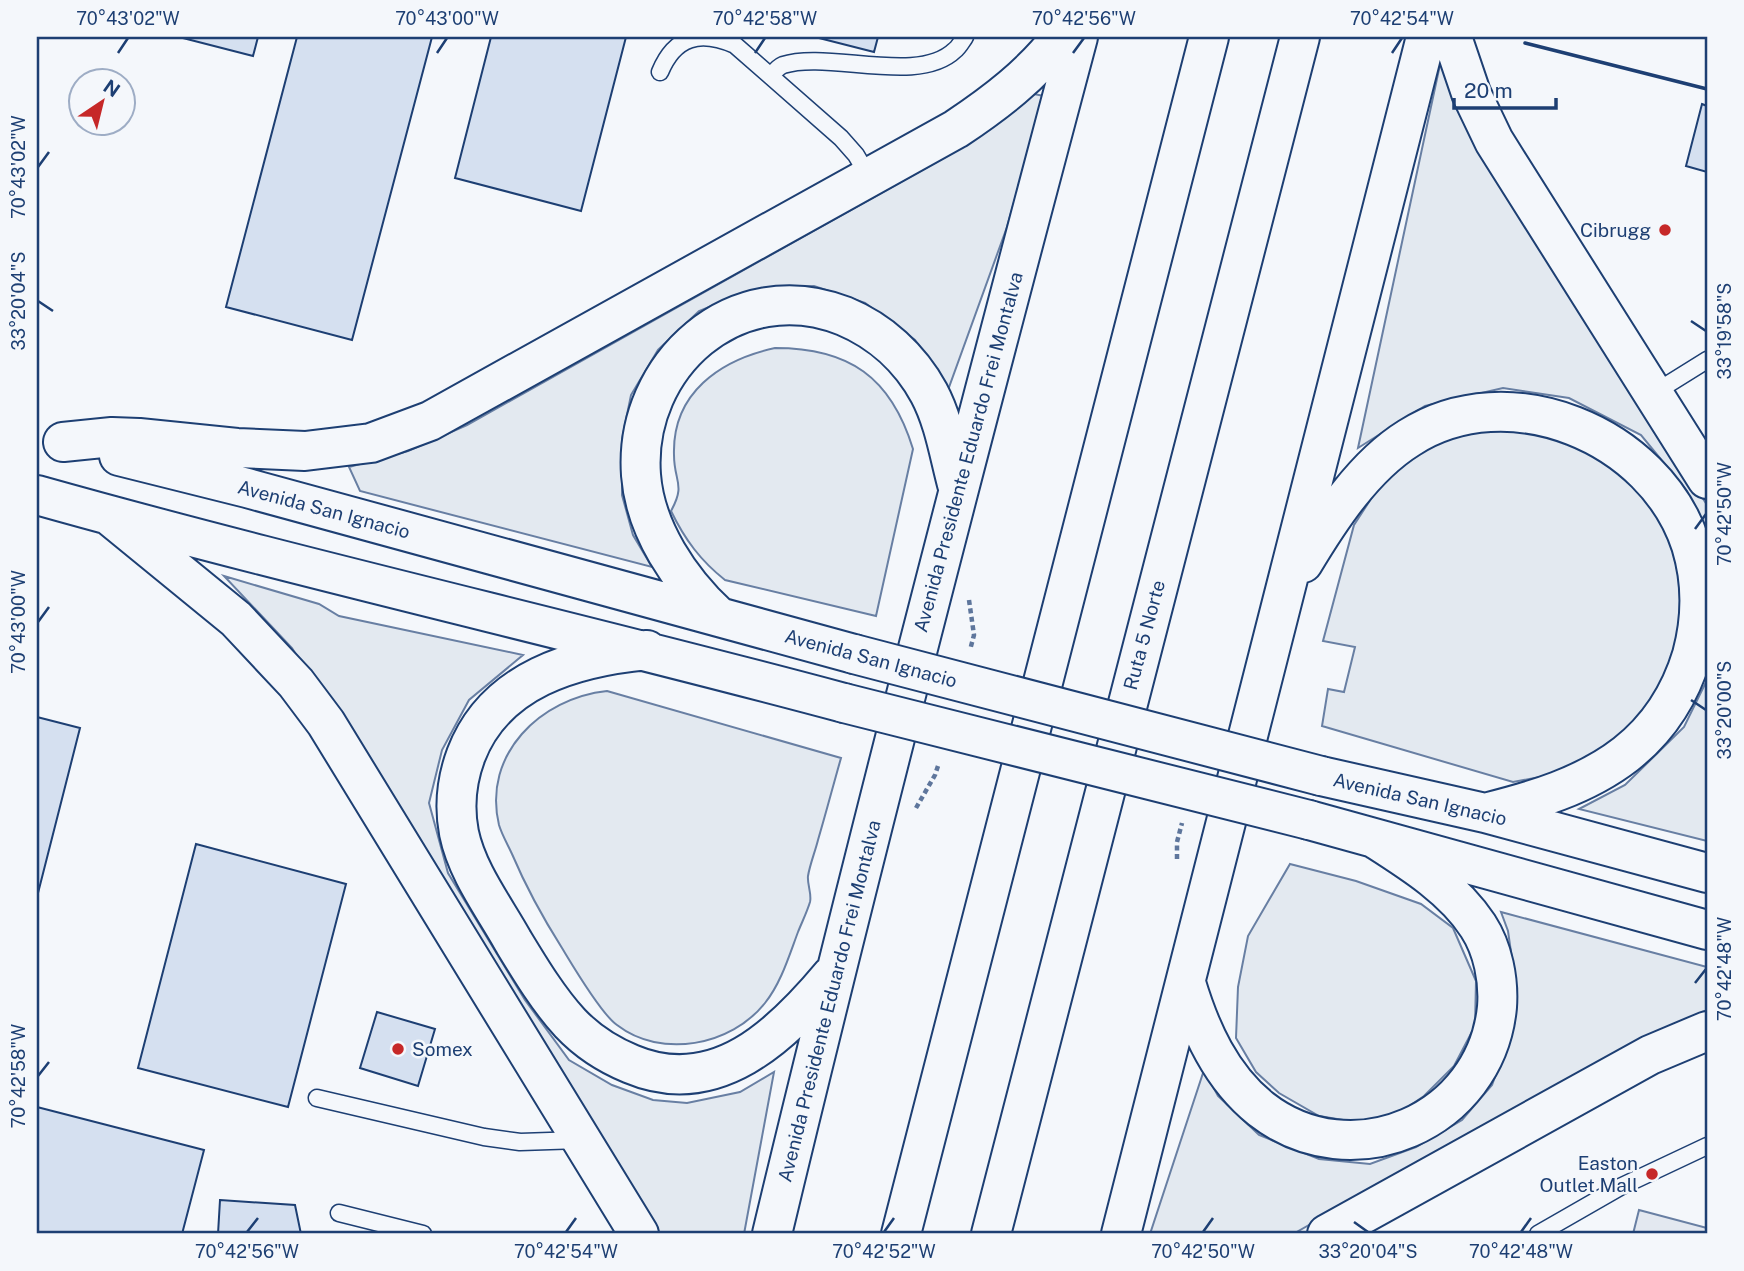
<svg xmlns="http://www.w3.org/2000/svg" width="1744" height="1271" font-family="'Public Sans',sans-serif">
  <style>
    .green { fill: #e3e9f0; stroke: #687fa3; stroke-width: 2 }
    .parking { fill: #e3e8f0; stroke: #687fa3; stroke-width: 2 }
    .building { fill: #d5e0f0; stroke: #1d3f73; stroke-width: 2 }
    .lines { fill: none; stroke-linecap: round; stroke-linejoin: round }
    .lane-casing { stroke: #1d3f73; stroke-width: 19 }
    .secondary-casing { stroke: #1d3f73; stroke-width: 42 }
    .highway-casing { stroke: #1d3f73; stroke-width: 42 }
    .path { stroke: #5e769c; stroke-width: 4.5; stroke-dasharray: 5 3.5; stroke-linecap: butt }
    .lane { stroke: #f4f7fb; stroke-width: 16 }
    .secondary { stroke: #f4f7fb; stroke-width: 38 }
    .highway { stroke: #f4f7fb; stroke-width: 38 }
    .secondary-bridge-casing { stroke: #1d3f73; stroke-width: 42; stroke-linecap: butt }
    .secondary-bridge { stroke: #f4f7fb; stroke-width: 38 }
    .wall { stroke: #1d3f73; stroke-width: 3.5 }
    .ticks { fill: none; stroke: #1d3f73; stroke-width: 2.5 }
    .poi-dot { fill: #c62828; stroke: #f4f7fb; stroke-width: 2.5 }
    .labels { text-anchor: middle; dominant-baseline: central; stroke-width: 5; stroke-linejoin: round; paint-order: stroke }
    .poi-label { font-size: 19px; fill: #1d3f73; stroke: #f4f7fb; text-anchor: end }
    .street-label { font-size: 19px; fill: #1d3f73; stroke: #f4f7fb }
    .neatline { fill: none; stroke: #1d3f73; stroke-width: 2.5 }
    .ticks-label { font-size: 18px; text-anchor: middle; fill: #1d3f73 }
  </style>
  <rect width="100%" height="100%" fill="#f4f7fb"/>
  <path class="green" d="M1441,60l47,97 219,348v36l-20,-50 -46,-56 -72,-37 -66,-10 -78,18 -67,42z
    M1029,93l15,3 -37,131 -59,163 -33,-50 -50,-37 -51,-17 -42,1 -43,12 -30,12 -41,39 -27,45 -9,44v56l11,40 19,32 -292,-76 -11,-24 59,-16 59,-26 484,-271z
    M775,348c74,0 116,29 138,101l-37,167 -151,-36c-24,-19 -40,-40 -54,-69 15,-27 3,-29 3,-56 -2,-62 46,-95 101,-107z
    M1506,421l87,27 47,38 29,48 14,62 -8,67 -23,44 -45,41 -35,23 -59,11 -191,-56 6,-37 16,3 11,-45 -32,-6 31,-116 37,-57 56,-37z
    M224,576l95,28 20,12 184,39 -54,45 -27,50 -13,53 19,70 77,127 44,60 43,25 41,15 34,3 53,-11 34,-20 -30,162h-88l-53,-94 -311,-492z
    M1707,680v161l-128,-32 46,-24 59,-58z
    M607,691l234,67c-8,28 -15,55 -23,82 -3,12 -8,24 -10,36 -1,8 4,18 2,26 -3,10 -8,20 -12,30 -9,24 -17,51 -33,71 -34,43 -104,56 -148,22 -16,-11 -44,-59 -55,-77 -19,-30 -36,-61 -50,-94 -4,-9 -10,-19 -13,-29 -17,-71 42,-127 108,-134z
    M1290,864l66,17 65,23 32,24 23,53 -1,45 -21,40 -30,30 -28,19 -35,8 -42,-7 -40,-23 -23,-21 -20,-34 2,-51 10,-51z
    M1501,912l206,55v43l-134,66 -280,158h-143l54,-164 14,26 41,39 60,24 51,5 46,-17 46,-27 30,-35 23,-63 -1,-49 -6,-42z"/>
  <path class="parking" d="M1639,1210l68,18v6h-74z"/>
  <path class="building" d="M179,37h79l-5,19z
    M297,37h135l-80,303 -126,-33z
    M491,37h135l-45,174 -126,-33z
    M815,37h63l-4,15z
    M1702,104l5,2v66l-21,-6z
    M37,717l43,11 -43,169z
    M196,844l150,40 -58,223 -150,-39z
    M377,1012l58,17 -17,57 -58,-18z
    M37,1107l167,43 -22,84h-145z
    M220,1200l75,5 6,29h-83z"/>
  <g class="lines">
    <defs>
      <path id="lane" d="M660,72c15,-36 40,-42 75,-27l106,93 15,17 13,22
        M771,76c3,-4 7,-9 12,-11 45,-15 135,21 172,-15 4,-3 7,-9 10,-13
        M1654,393l53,-33
        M317,1098l167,39 36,5 60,-2
        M339,1213l84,21
        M1538,1234l82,-47 87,-41"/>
      <path id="secondary" d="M1452,37l19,56 23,48 213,338
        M63,442l49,-5 27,1 98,10 68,3 66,-8 59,-22 526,-292c39,-26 76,-54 105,-92
        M119,456l128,32 607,166
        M37,495c267,75 539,136 807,208
        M110,516l126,103 60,64 30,40 313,511
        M1303,563c27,-45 61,-97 106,-125 99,-64 246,-4 282,107 11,36 11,73 1,110 -12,40 -33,73 -66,99 -41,32 -93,47 -141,59
        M719,617c-39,-36 -74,-88 -78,-142 -8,-110 95,-202 203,-159 36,15 66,42 85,77 15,28 20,61 28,91
        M647,650c-73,7 -152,29 -181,105 -9,24 -12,52 -7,78 8,39 35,74 54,108 17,28 35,58 57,82 17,18 39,32 61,41 85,36 151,-29 201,-89
        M1321,776l164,37 222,60
        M1309,820l398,110
        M1186,983c14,47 35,94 75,126 91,71 225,13 236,-102 2,-27 -4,-58 -19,-81 -24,-37 -65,-63 -101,-86
        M772,1234c96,-400 200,-799 306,-1197
        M1121,1234l305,-1197
        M1327,1234l323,-179 57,-24"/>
      <path id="highway" d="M901,1234l308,-1197
        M991,1234l309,-1197"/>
    </defs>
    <use href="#lane" class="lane-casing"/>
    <use href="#secondary" class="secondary-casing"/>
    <use href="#highway" class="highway-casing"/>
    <path class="path" d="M969,600l5,35 -4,15
      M916,808l19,-33 4,-12
      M1177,859v-17l5,-19"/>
    <use href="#lane" class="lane"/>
    <use href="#secondary" class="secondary"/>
    <use href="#highway" class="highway"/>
    <defs>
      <path id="secondary-bridge" d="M854,654l467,122
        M844,703l465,117"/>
    </defs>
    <use href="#secondary-bridge" class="secondary-bridge-casing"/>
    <use href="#secondary-bridge" class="secondary-bridge"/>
    <path class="wall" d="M1525,43l182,46"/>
  </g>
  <path class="ticks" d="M118,53l10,-15M437,53l10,-15M755,53l10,-15M1073,53l11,-15M1392,53l10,-15M38,167l11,-15M38,301l15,10M1691,321l15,10M1695,529l11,-15M38,622l11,-15M1691,700l15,10M1695,983l11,-14M38,1076l11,-14M1354,1222l14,10M247,1232l11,-14M566,1232l10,-14M884,1232l10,-14M1203,1232l10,-14M1521,1232l10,-14"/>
  <g class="poi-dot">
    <circle cx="1665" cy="230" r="7"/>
    <circle cx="398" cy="1049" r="7"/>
    <circle cx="1652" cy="1174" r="7"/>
  </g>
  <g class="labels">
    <g class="poi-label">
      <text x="1651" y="230">Cibrugg</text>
      <text x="412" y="1049" text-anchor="start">Somex</text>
      <text x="1638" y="1163">Easton<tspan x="1638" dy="22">Outlet Mall</tspan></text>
    </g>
    <g class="street-label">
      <text transform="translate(968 452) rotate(-75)">Avenida Presidente Eduardo Frei Montalva</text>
      <text transform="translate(324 509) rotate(15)">Avenida San Ignacio</text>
      <text transform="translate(1144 635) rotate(-75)">Ruta 5 Norte</text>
      <text transform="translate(871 658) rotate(15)">Avenida San Ignacio</text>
      <text transform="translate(1420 799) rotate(13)">Avenida San Ignacio</text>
      <text transform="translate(829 1001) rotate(-76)">Avenida Presidente Eduardo Frei Montalva</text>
    </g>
  </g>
  <rect width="1744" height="1271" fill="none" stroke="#f4f7fb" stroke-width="77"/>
  <g transform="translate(102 102) rotate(35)"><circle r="33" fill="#f4f7fb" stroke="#9eadc5" stroke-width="2"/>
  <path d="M0-5L12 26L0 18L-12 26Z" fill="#c62828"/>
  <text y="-10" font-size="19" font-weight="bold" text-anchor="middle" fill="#1d3f73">N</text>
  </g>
  <path d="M1454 98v10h102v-10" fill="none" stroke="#1d3f73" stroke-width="3.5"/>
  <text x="1464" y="98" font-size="21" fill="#1d3f73" stroke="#f4f7fb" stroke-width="5" paint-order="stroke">20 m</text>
  <rect x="38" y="38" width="1668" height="1194" class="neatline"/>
  <g class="ticks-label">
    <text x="128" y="25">70°43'02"W</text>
    <text x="447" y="25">70°43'00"W</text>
    <text x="765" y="25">70°42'58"W</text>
    <text x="1084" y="25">70°42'56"W</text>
    <text x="1402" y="25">70°42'54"W</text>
    <text transform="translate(19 167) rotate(-90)" y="6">70°43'02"W</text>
    <text transform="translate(19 301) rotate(-90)" y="6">33°20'04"S</text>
    <text transform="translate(1725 331) rotate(-90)" y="6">33°19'58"S</text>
    <text transform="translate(1725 514) rotate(-90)" y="6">70°42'50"W</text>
    <text transform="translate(19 622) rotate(-90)" y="6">70°43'00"W</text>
    <text transform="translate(1725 710) rotate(-90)" y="6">33°20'00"S</text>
    <text transform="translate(1725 969) rotate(-90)" y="6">70°42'48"W</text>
    <text transform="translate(19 1076) rotate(-90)" y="6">70°42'58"W</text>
    <text x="247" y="1258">70°42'56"W</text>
    <text x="566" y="1258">70°42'54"W</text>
    <text x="884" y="1258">70°42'52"W</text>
    <text x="1203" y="1258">70°42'50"W</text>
    <text x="1368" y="1258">33°20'04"S</text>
    <text x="1521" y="1258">70°42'48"W</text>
  </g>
</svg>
